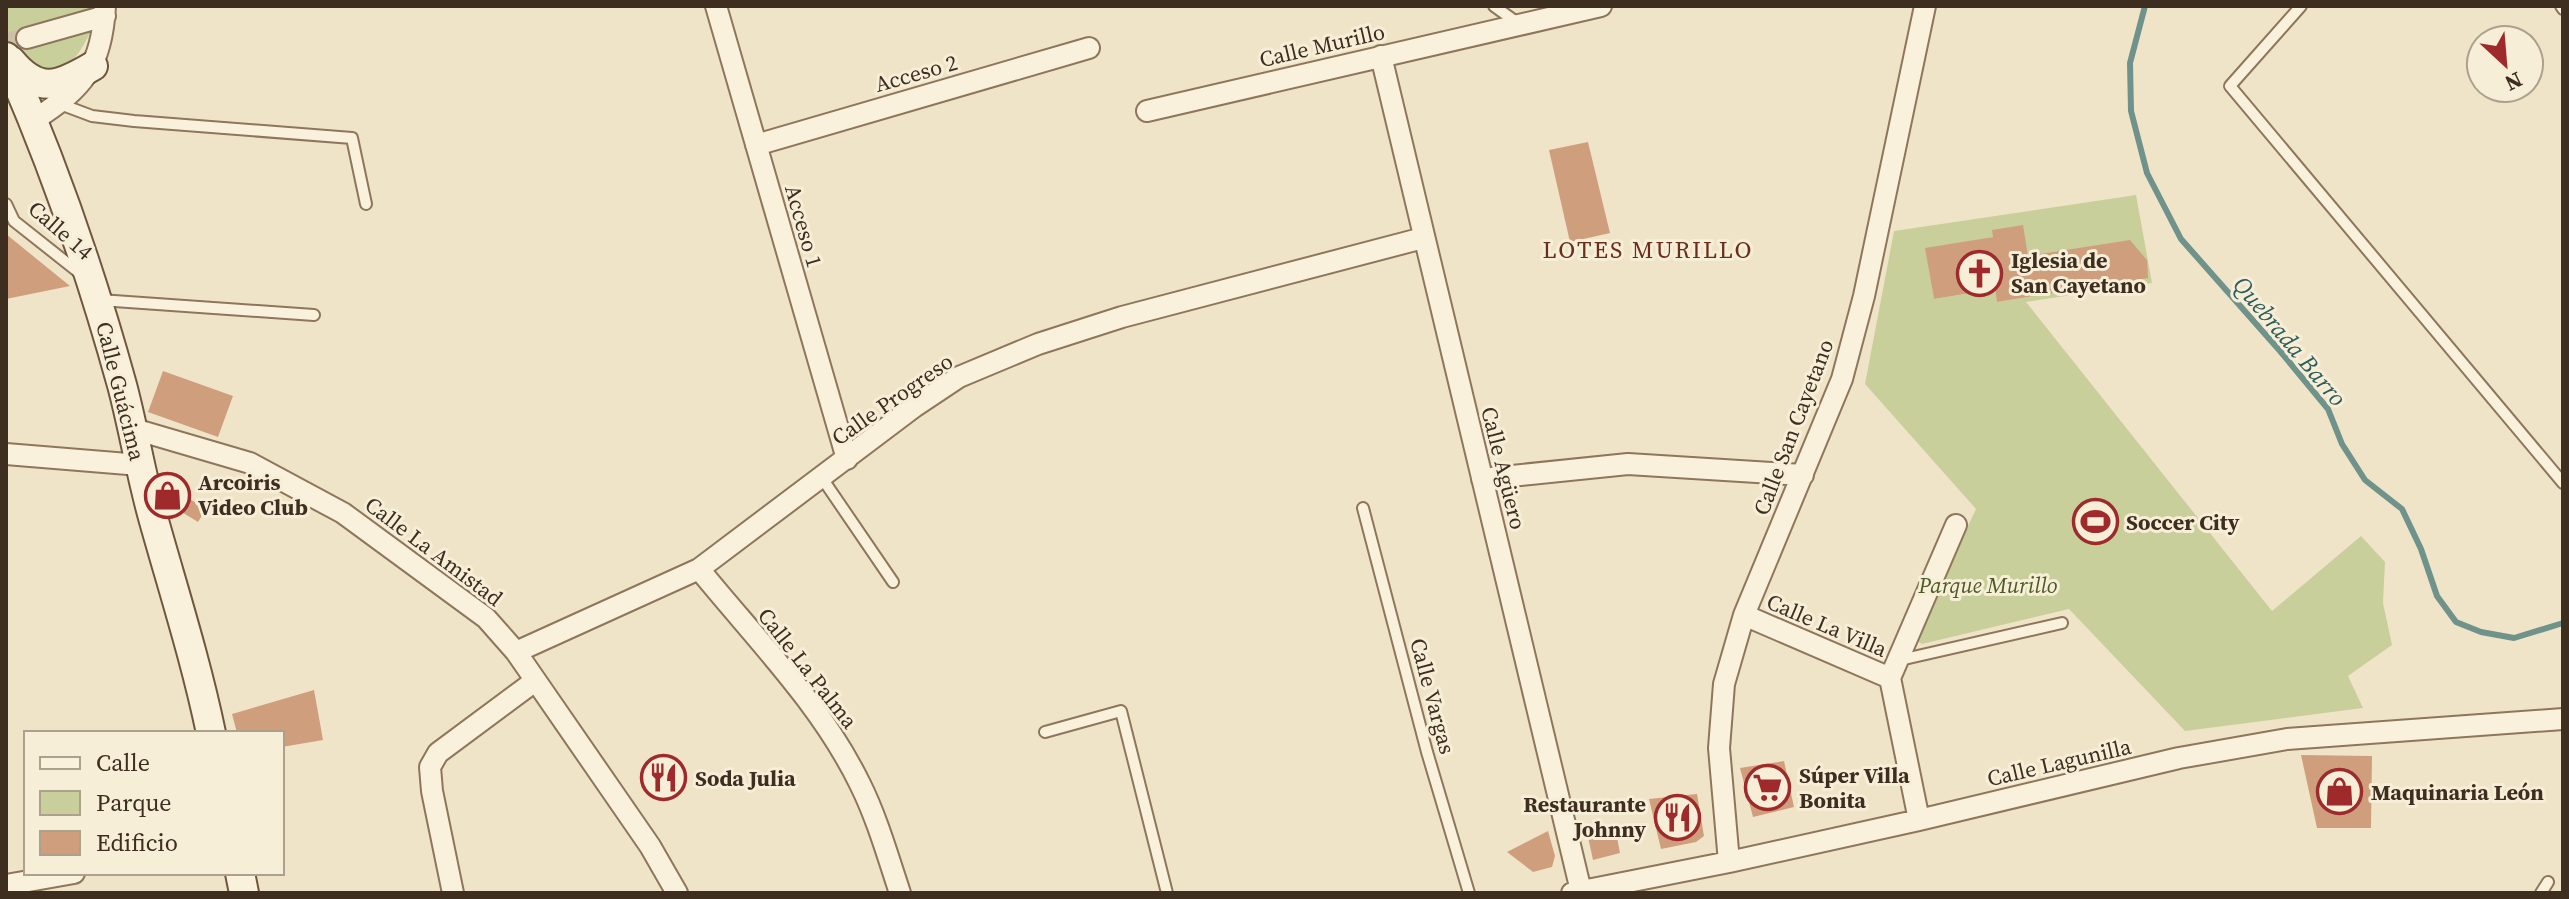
<svg xmlns="http://www.w3.org/2000/svg" width="2569" height="899" font-family="'Source Serif 4',serif">
  <style>
    .green { fill: #c9cf9b; fill-rule: evenodd }
    .lines { fill: none; stroke-linecap: round; stroke-linejoin: round }
    .stream { stroke: #6f938a; stroke-width: 6 }
    .building { fill: #cf9f7d }
    .street-tunnel { stroke: #ccc0a6; stroke-width: 20; stroke-dasharray: 20 10; stroke-linecap: butt }
    .lane-casing { stroke: #8d765c; stroke-width: 14 }
    .street-casing { stroke: #8d765c; stroke-width: 24 }
    .secondary-casing { stroke: #6f573f; stroke-width: 32 }
    .lane { stroke: #faf1dc; stroke-width: 10 }
    .street { stroke: #faf1dc; stroke-width: 20 }
    .secondary { stroke: #faf1dc; stroke-width: 28 }
    .labels { text-anchor: middle; dominant-baseline: central; stroke-width: 6; stroke-linejoin: round; paint-order: stroke }
    .street-label { font-size: 22px; fill: #3d2e20; stroke: #f7eed8 }
    .poi-label { font-size: 22px; font-weight: bold; fill: #3d2e20; stroke: #f7eed8; text-anchor: start }
    .park-label { font-size: 22px; font-style: italic; fill: #4d5a26; stroke: #f7eed8 }
    .neighbourhood-label { font-size: 24px; letter-spacing: 2px; fill: #6b2e1e; stroke: #f7eed8 }
    .water-label { font-size: 24px; font-style: italic; fill: #2f5d5a; stroke: #f7eed8 }
  </style>
  <rect width="100%" height="100%" fill="#f0e4c8"/>
  <path class="green" d="M6,6h88v3l-67,22 66,-5c-14,32 -32,60 -69,37 -9,-5 -16,-15 -18,-25 -2,-10 0,-22 0,-32z
    M2136,195l16,88 -126,19 246,309 89,-75 24,26 -2,41 9,42 -44,31 15,32 -178,23 -116,-122 -147,35 -8,-5 62,-130 -111,-125 29,-153zM1993,237l41,59 -37,6 -2,-13 -61,10 -8,-50z"/>
  <g class="lines">
    <path class="stream" d="M2145,6l-15,57 1,48 16,62 34,66 99,112 48,58 14,35 23,36 37,29 19,40 16,47 19,26 25,10 33,6 49,-15"/>
  </g>
  <path class="building" d="M1588,142l22,91 -40,9 -21,-92z
    M2023,225l5,31 102,-16 17,20 1,18 -151,24 -2,-13 -61,10 -9,-51 68,-11 -1,-7z
    M6,234l64,52 -64,13z
    M163,371l70,25 -15,41 -70,-25z
    M162,482l44,27 -8,13 -31,-19z
    M314,690l9,50 -41,7v-14h-45l-5,-19z
    M2301,755l71,1 -1,72h-54z
    M1784,761l10,46 -41,10 -13,-49z
    M1697,794l7,42 -8,6 -35,7 -12,-50z
    M1548,831l7,25 -3,11 -19,5 -26,-20z
    M1616,832l4,21 -27,7 -5,-23z"/>
  <g class="lines">
    <path class="street-tunnel" d="M6,43l21,-5"/>
    <defs>
      <path id="lane" d="M1494,6l25,18
        M2301,6l-71,80 333,397
        M2561,6l2,3
        M60,104l32,12 42,5 218,17 14,66
        M6,204l8,17 67,53
        M100,300l214,15
        M822,478l71,104
        M1363,508l64,244 42,141
        M1900,660l162,-37
        M1045,732l76,-21 46,182
        M2541,893l7,-11"/>
      <path id="street" d="M716,6l131,453
        M27,38l78,-22
        M1381,56l200,835
        M1147,111l454,-105
        M34,120c50,-32 68,-54 71,-114
        M756,145l333,-97
        M134,429l116,34 93,50 143,105 30,34 134,194 27,47
        M6,454l134,11
        M1482,479l146,-15 175,11
        M699,569c56,69 122,135 161,215 17,34 28,73 40,109
        M1744,615l146,63
        M516,652l183,-83 215,-162 45,-30 79,-33 84,-27 301,-79
        M1919,820l-29,-142 66,-153
        M1729,862l-10,-114 5,-64 20,-69 98,-236 22,-83 61,-290
        M6,885l68,-12
        M453,893l-21,-102 -2,-24 8,-14 97,-72
        M1572,893l157,-31 190,-42 260,-62 108,-19 276,-20"/>
      <path id="secondary" d="M6,57c47,106 85,216 116,328 12,45 19,91 32,136 20,71 42,140 57,212
        M11,61c28,34 48,25 82,5
        M240,873l4,20"/>
    </defs>
    <use href="#lane" class="lane-casing"/>
    <use href="#street" class="street-casing"/>
    <use href="#secondary" class="secondary-casing"/>
    <use href="#lane" class="lane"/>
    <use href="#street" class="street"/>
    <use href="#secondary" class="secondary"/>
  </g>
  <defs>
    <symbol id="church-ring" viewBox="-11 -11 22 22"><circle r="9.5" fill="#f7eed8" stroke="#9e2a2b" stroke-width="1.5"/><path d="M-1.2-6h2.4v3.5h3.3v2.4h-3.3V6h-2.4V-.1h-3.3v-2.4h3.3Z" fill="#9e2a2b"/></symbol>
    <symbol id="shop-ring" viewBox="-11 -11 22 22"><circle r="9.5" fill="#f7eed8" stroke="#9e2a2b" stroke-width="1.5"/><path d="M-5-2.5h2.3a2.7 3.5 0 0 1 5.4 0H5L5.5 6h-11ZM-1.5-2.5h3a1.5 2.3 0 0 0-3 0Z" fill="#9e2a2b"/></symbol>
    <symbol id="stadium-ring" viewBox="-11 -11 22 22"><circle r="9.5" fill="#f7eed8" stroke="#9e2a2b" stroke-width="1.5"/><path d="M0-5a6.5 5 0 1 0 0 10a6.5 5 0 1 0 0-10ZM-3.5-1.8h7v3.6h-7Z" fill="#9e2a2b"/></symbol>
    <symbol id="restaurant-ring" viewBox="-11 -11 22 22"><circle r="9.5" fill="#f7eed8" stroke="#9e2a2b" stroke-width="1.5"/><path d="M-5-6h1v4h1v-4h1v4h1v-4h1v5L-1.5 .5V6h-2V.5L-5-1ZM5-6V6H3V1.5H1.5Q1.5-4 5-6Z" fill="#9e2a2b"/></symbol>
    <symbol id="supermarket-ring" viewBox="-11 -11 22 22"><circle r="9.5" fill="#f7eed8" stroke="#9e2a2b" stroke-width="1.5"/><path d="M-6-5.5h2.5l.6 2H6L4.5 2H-2.5L-4.4-4H-6ZM-1.5 3.2a1.3 1.3 0 1 0 .1 0ZM3 3.2a1.3 1.3 0 1 0 .1 0Z" fill="#9e2a2b"/></symbol>
  </defs>
  <g fill-rule="evenodd">
    <use href="#church-ring" x="1954" y="248" width="51" height="51"/>
    <use href="#shop-ring" x="142" y="470" width="51" height="51"/>
    <use href="#stadium-ring" x="2070" y="496" width="51" height="51"/>
    <use href="#restaurant-ring" x="638" y="752" width="51" height="51"/>
    <use href="#supermarket-ring" x="1742" y="762" width="51" height="51"/>
    <use href="#shop-ring" x="2314" y="766" width="51" height="51"/>
    <use href="#restaurant-ring" x="1652" y="792" width="51" height="51"/>
  </g>
  <g class="labels">
    <g class="street-label">
      <text transform="translate(1322 45) rotate(-13)">Calle Murillo</text>
      <text transform="translate(916 73) rotate(-16)">Acceso 2</text>
      <text transform="translate(804 226) rotate(74)">Acceso 1</text>
      <text transform="translate(61 230) rotate(41)">Calle 14</text>
      <text transform="translate(121 391) rotate(76)">Calle Guácima</text>
      <text transform="translate(892 399) rotate(-35)">Calle Progreso</text>
      <text transform="translate(1793 427) rotate(-69)">Calle San Cayetano</text>
      <text transform="translate(1504 468) rotate(76)">Calle Agüero</text>
      <text transform="translate(434 551) rotate(37)">Calle La Amistad</text>
      <text transform="translate(1827 625) rotate(23)">Calle La Villa</text>
      <text transform="translate(808 668) rotate(52)">Calle La Palma</text>
      <text transform="translate(1433 696) rotate(75)">Calle Vargas</text>
      <text transform="translate(2059 762) rotate(-13)">Calle Lagunilla</text>
    </g>
    <g class="poi-label">
      <text x="2011" y="260">Iglesia de<tspan x="2011" dy="25">San Cayetano</tspan></text>
      <text x="198" y="482">Arcoiris<tspan x="198" dy="25">Video Club</tspan></text>
      <text x="2126" y="522">Soccer City</text>
      <text x="1799" y="775">Súper Villa<tspan x="1799" dy="25">Bonita</tspan></text>
      <text x="695" y="778">Soda Julia</text>
      <text x="2371" y="792">Maquinaria León</text>
      <text x="1646" y="804" text-anchor="end">Restaurante<tspan x="1646" dy="25">Johnny</tspan></text>
    </g>
    <g class="park-label">
      <text x="1988" y="585">Parque Murillo</text>
    </g>
    <g class="neighbourhood-label">
      <text x="1648" y="249">LOTES MURILLO</text>
    </g>
    <g class="water-label">
      <text transform="translate(2290 341) rotate(50)">Quebrada Barro</text>
    </g>
  </g>
  <rect width="2569" height="899" fill="none" stroke="#3d2e20" stroke-width="16"/>
  <rect x="24" y="731" width="260" height="144" fill="#f7eed8" stroke="#ada18e" stroke-width="2"/>
  <rect x="40" y="757" width="40" height="12" fill="#faf1dc" stroke="#ada18e" stroke-width="2"/>
  <text x="96" y="771" font-size="24" fill="#3d2e20">Calle</text>
  <rect x="40" y="791" width="40" height="24" fill="#c9cf9b" stroke="#ada18e" stroke-width="2"/>
  <text x="96" y="811" font-size="24" fill="#3d2e20">Parque</text>
  <rect x="40" y="831" width="40" height="24" fill="#cf9f7d" stroke="#ada18e" stroke-width="2"/>
  <text x="96" y="851" font-size="24" fill="#3d2e20">Edificio</text>
  <g transform="translate(2505 64) rotate(154)"><circle r="38" fill="#f7eed8" stroke="#ada18e" stroke-width="2"/>
  <path d="M0-6L14 30L0 20L-14 30Z" fill="#9e2a2b"/>
  <text y="-12" font-size="22" font-weight="bold" text-anchor="middle" fill="#3d2e20">N</text>
  </g>
</svg>
